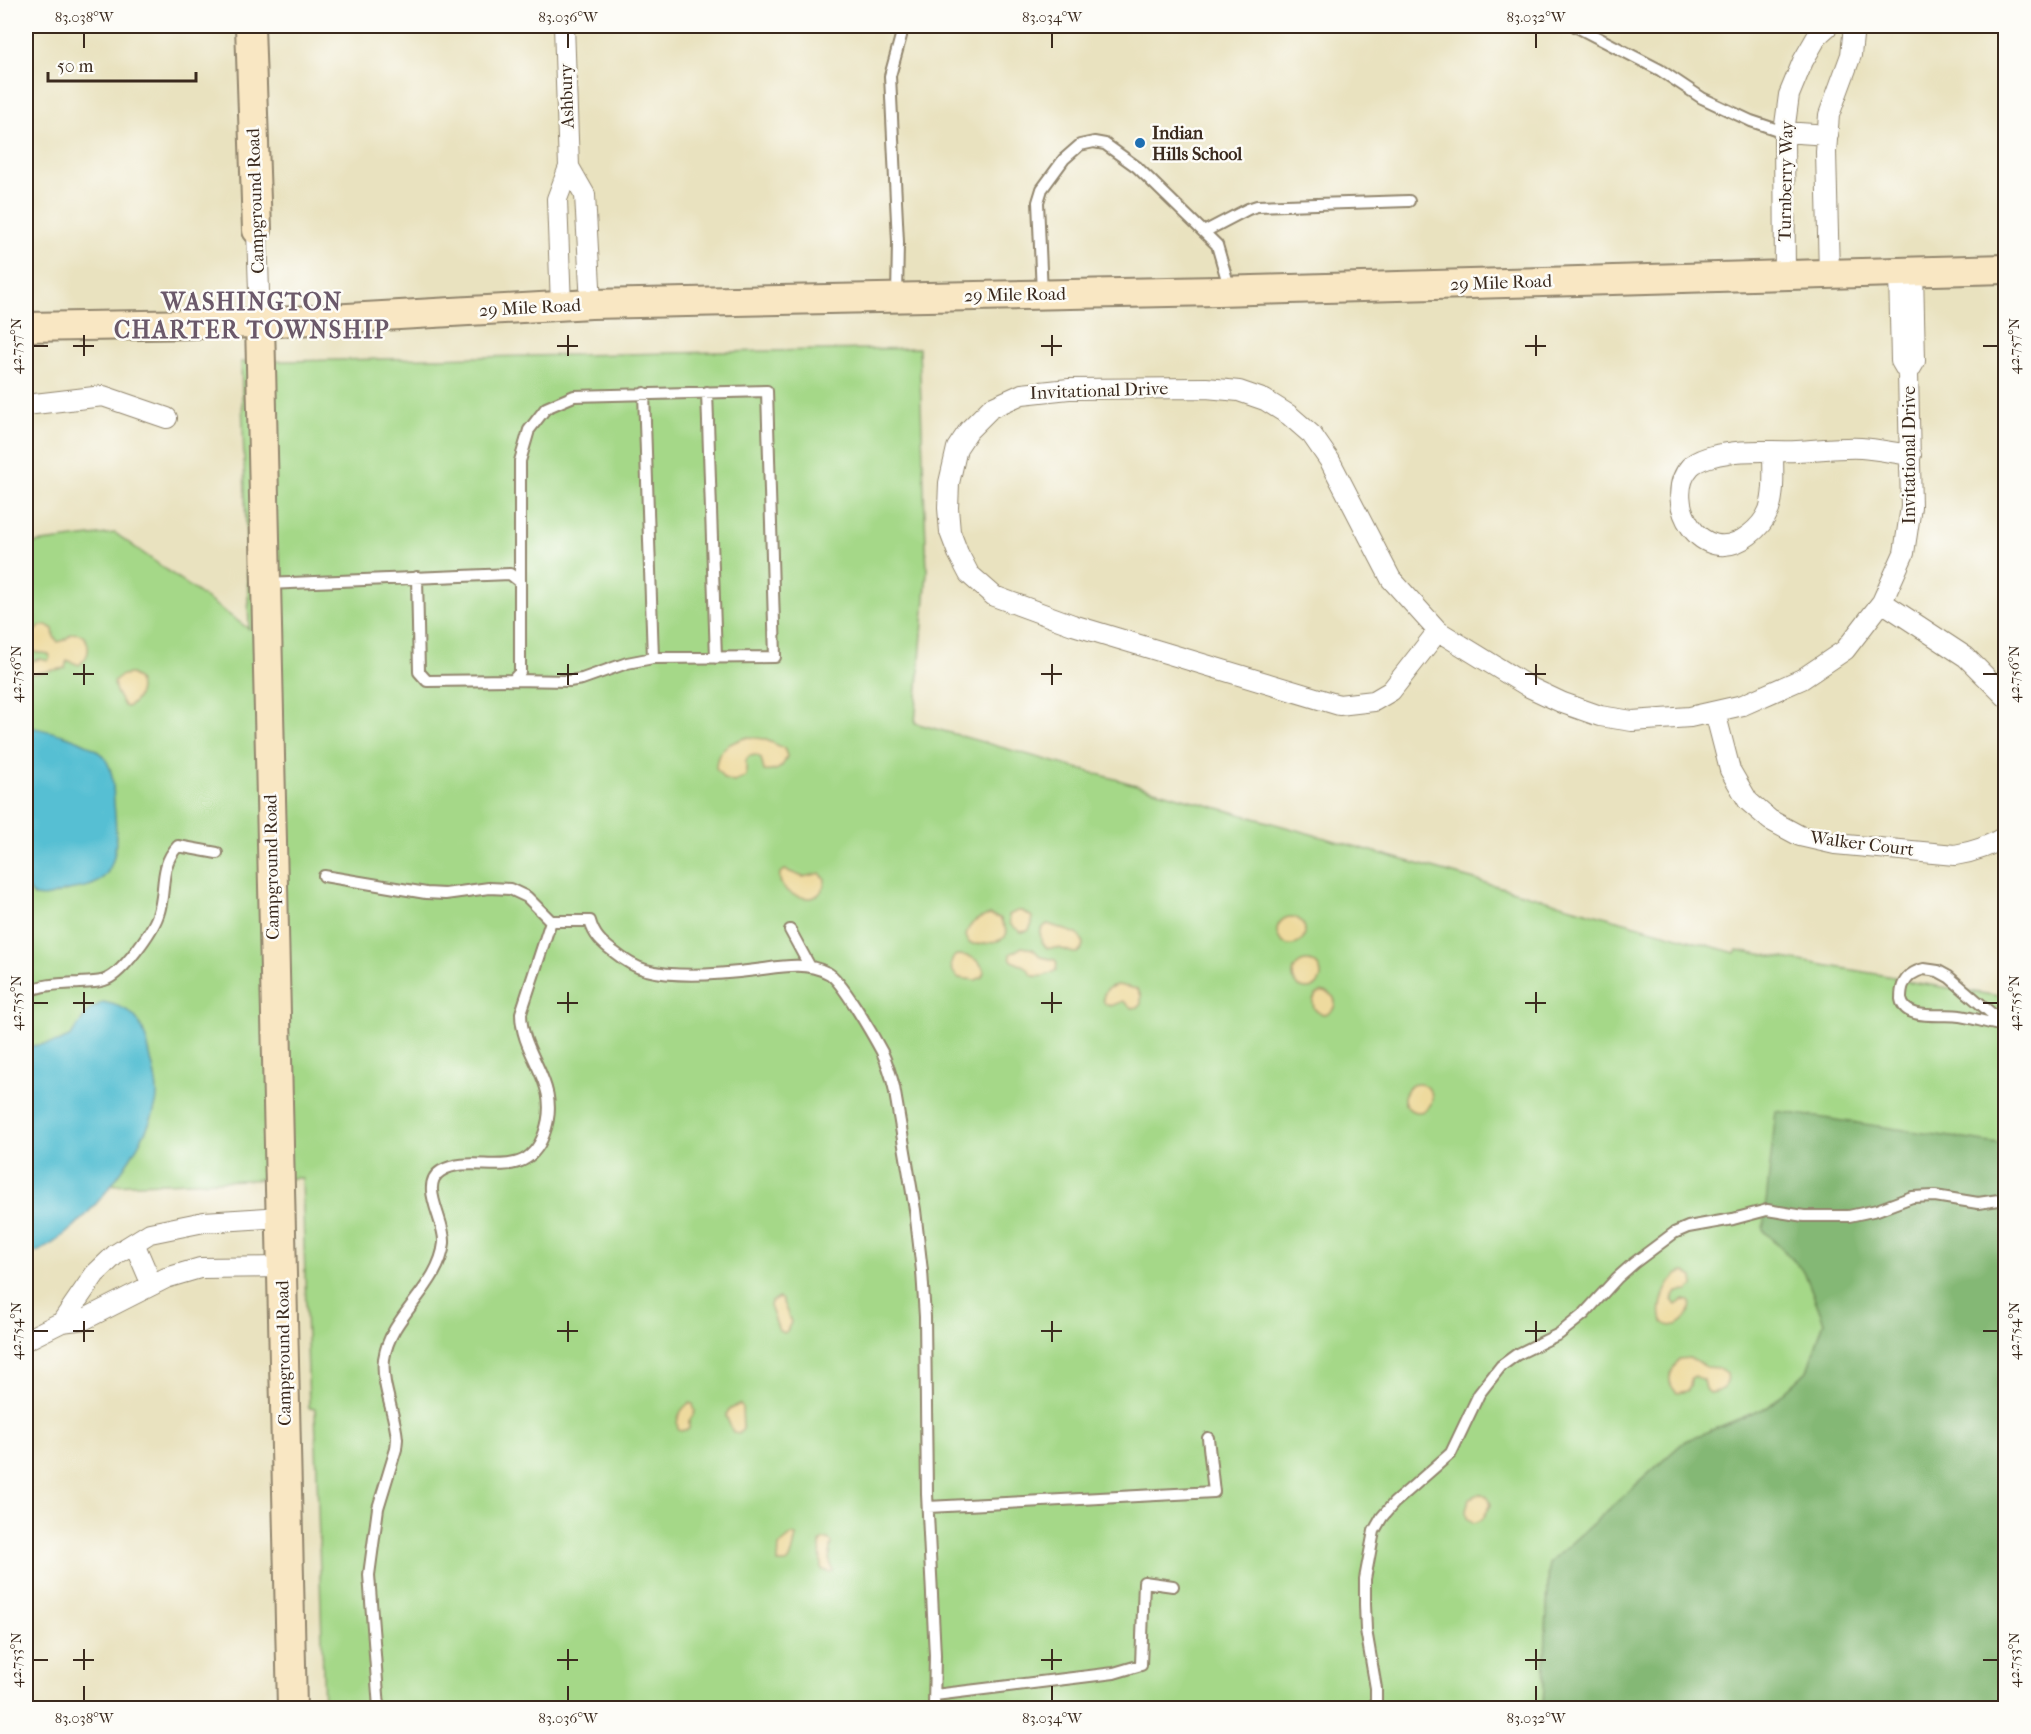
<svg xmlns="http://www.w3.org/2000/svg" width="2031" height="1734" font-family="'IM FELL French Canon',serif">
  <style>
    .green { fill: #a5d888; stroke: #708153; stroke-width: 1.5 }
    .forest { fill: #84b874; stroke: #607149; stroke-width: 1.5 }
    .sand { fill: #eeda9e; stroke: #94825e; stroke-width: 1.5 }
    .water { fill: #57bfd3; stroke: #497478; stroke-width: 1.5 }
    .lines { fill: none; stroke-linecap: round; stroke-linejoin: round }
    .lane-casing { stroke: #92866e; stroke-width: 14 }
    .street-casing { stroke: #92866e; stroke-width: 22 }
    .secondary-casing { stroke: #92866e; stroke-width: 32 }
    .lane { stroke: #fff; stroke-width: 10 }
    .street { stroke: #fff; stroke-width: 20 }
    .secondary { stroke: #f9e7c3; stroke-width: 28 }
    .ticks { fill: none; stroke: #3b2a1e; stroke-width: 2 }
    .poi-dot { fill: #1f6fb2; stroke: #fdfcf7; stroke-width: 2 }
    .labels { text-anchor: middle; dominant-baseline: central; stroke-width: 5; stroke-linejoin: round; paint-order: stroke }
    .street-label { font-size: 18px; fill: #3b2a1e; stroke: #fdfcf7 }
    .poi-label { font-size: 18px; font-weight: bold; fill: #3b2a1e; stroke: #fdfcf7; text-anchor: start }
    .district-label { font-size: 24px; font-weight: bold; letter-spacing: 1.5px; fill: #6b596a; stroke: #fdfcf7 }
    .neatline { fill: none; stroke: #3b2a1e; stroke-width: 2 }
    .ticks-label { font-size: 15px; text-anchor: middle; fill: #3b2a1e }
  </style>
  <rect width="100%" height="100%" fill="#fdfcf7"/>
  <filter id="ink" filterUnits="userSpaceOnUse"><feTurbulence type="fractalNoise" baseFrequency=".0167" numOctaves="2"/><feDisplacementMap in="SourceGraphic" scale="12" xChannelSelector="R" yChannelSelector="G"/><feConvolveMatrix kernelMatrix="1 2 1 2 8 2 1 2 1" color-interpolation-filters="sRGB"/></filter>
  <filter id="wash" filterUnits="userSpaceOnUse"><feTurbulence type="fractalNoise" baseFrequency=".008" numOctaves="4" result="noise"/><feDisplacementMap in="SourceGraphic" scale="24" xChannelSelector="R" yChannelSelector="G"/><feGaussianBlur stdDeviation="1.35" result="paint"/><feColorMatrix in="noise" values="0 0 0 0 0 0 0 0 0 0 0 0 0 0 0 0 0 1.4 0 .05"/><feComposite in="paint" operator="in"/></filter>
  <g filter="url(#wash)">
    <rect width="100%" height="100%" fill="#e9e2bf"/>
    <path class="green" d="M919,348l8,224 -12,151 820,230 2,-3 162,28v2l106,17v159l-242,74 41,40 20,52 -17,49 -39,36 -83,34 -136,122 -6,145h-1219l-9,-299 -6,-1 -7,-230 -276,10v-644l89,-11 134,96 -8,-267z"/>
    <path class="forest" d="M1776,1111l229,34v563h-462l6,-145 136,-122 83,-34 39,-36 17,-49 -20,-51 -41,-41z"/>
    <path class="sand" d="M46,625l7,4 1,8 4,5 7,-2c6,-7 10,-9 19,-4 7,11 5,21 -5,29l-12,-5 -2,8 -34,6 -2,-7 3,-6 8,-2 8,2 2,-4 -1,-3 -15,-2 -2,-3 1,-17 8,-6z
      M131,674c15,8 9,27 -4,33l-3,-1c-4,-8 -12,-17 -9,-26l7,-5z
      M748,737l16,2 20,9 3,8c-4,12 -10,16 -23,15l-3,-13 -5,-3 -7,1 -3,4v17l-12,5 -10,-3 -8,-11c0,-20 15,-26 32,-31z
      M785,870l18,7 17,-4 5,6c0,9 -5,16 -13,19 -15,0 -35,-6 -32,-25z
      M1017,911h5l10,6v7l-4,7 -7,1 -11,-8 -1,-9z
      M990,915l10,3 7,14 -2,5c-8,6 -28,9 -36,6l-3,-7c2,-13 12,-18 24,-21z
      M1277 931a14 14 0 1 1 28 0a14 14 0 1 1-28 0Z
      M1048,924l29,10 6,7c0,18 -12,11 -21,8 -5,-2 -11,0 -15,-1 -8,-8 -10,-19 1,-24z
      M1022,947l11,2 8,8 14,3 2,3 -1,7c-5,4 -17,9 -24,5 -2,-2 -3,-6 -6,-8 -6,-4 -11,-2 -16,-9v-4z
      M956,955c12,0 24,4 28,16l-2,6 -6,3 -18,-2c-7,-7 -10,-16 -2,-23z
      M1293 975a14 14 0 1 1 28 0a14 14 0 1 1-28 0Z
      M1118,985l19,4 4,6v9l-3,3 -6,1 -9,-7 -12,5 -6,-2 -2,-5c1,-9 6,-13 15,-14z
      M1313 1003a11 11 0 1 1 22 0a11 11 0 1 1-22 0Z
      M1404 1098a14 14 0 1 1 28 0a14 14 0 1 1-28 0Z
      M1685,1272l8,5 1,9 -6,5 -11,1 -5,8 4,5 7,-5 7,1c4,16 -15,31 -26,22 -10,-9 3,-50 21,-51z
      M779,1298l3,2 9,22 -4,9 -3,2 -5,-2 -9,-25 1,-4z
      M1689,1358l17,9 12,1 9,6c3,12 -7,18 -18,19l-4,-4 -2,-9 -8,-4 -4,2 -1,9 -3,4 -10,2c-13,-12 -6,-22 2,-34z
      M689,1403l4,1 2,8 -6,9v8l-8,2 -3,-2c-3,-10 3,-20 11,-26z
      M739,1404l3,3 1,22 -3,4 -7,-1 -7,-16 2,-5z
      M1480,1494l9,4 2,7 -9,15 -8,3 -7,-5 -1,-7 3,-13z
      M792,1535l4,1c-1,5 -4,22 -8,26 -2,2 -7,1 -10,1l1,-17z
      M823,1539h5l4,4 -3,16 4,11 -2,2 -8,-2 -2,-3 -1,-25z"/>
    <path class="water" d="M26,726c23,5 58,12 76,29 12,12 11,32 12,48 2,25 8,65 -18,80 -9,5 -18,5 -27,7 -14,3 -20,9 -35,6l-8,-10z
      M103,1002c31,6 39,18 46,48 3,16 11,38 7,54 -10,45 -84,144 -130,151v-208l32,-5 13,-6 18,-26z"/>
  </g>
  <g filter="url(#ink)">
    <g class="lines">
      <defs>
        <path id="lane" d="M896,26l5,10 -11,40 8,166 -1,55
          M1575,26l85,44 42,28 49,23 33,11
          M1204,232l44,-23 9,-3 152,-5
          M1042,293l-4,-91 4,-13 22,-30 16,-14 14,-3 11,2 32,23 80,78 13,45
          M707,392l9,266
          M644,393l9,265
          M266,584l244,-10 10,8v90l-7,8 -86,1 -8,-9 -2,-95
          M513,680l56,1 13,-2 45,-16 26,-5 122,-1 -8,-266 -193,5 -28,12 -17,22 -9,31v121
          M324,876l102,17 19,1 44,-6 21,1 17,8 24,24h39c4,15 12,22 24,31 10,8 20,15 32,18 30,8 79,4 110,0 24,-3 49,-9 72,3 13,6 46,64 54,79 5,11 9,23 12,35l21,123 7,61 3,46 2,177 8,161 -1,53
          M790,930l19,35
          M1924,969l14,2 11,6 57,49c-16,-2 -31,-8 -46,-10 -17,-3 -55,6 -59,-17 0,-5 0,-9 2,-14 4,-9 12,-14 21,-16z
          M26,992c16,-8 36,-8 54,-9 9,-1 19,0 27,-4 16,-7 45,-47 51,-64 9,-25 0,-48 20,-69l39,7
          M928,1507l286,-15 -6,-54
          M935,1695l179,-22 27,-8 3,-83 29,4
          M379,1708l-10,-133 9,-67 18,-59 1,-10c-2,-27 -16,-53 -13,-80 6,-44 55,-71 60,-116 2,-21 -26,-58 -3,-72 33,-20 84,16 103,-37 19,-52 -23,-76 -23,-121l30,-92
          M1376,1708v-20l-10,-58 -1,-26v-25l9,-48 8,-14 12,-14 57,-50 28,-59 22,-28 15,-11 43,-21 25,-20 33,-36 17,-15 40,-30 14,-6 45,-8 34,-9 37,6h45l28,-6 35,-13 23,-1 43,7 28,-4"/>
        <path id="street" d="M1784,132l44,3
          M569,167l16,28 6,109
          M257,230l3,93
          M1829,274l-3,-122 3,-37 22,-60 3,-29
          M1785,275l-1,-143 5,-37 14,-34 15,-26 10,-9
          M561,306l-4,-107 12,-32 -5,-141
          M1908,373l7,-12 -2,-89
          M26,405l77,-9 64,22
          M1773,451c0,19 2,41 -4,59 -4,10 -12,19 -20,25 -48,37 -88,-36 -59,-68 7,-8 28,-13 38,-14 22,-4 46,-1 69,-2 21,-1 43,-4 64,-3 16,1 33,5 50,7
          M1882,602l84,55 40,40
          M1438,631l-47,60 -17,10 -35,4 -266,-80 -79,-29 -25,-22 -11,-21 -8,-21 -2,-24 1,-25 8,-35 12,-18 22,-22 31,-14 47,-5 137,-1 33,3 26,9 24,15 23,20 18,26 61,118 47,52 91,56 34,16 37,13 32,5 58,-4 53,-12 59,-26 43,-29 37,-48 22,-49 7,-46 -3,-134 -7,-12 -2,-89
          M1715,712l15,58 18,31 22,19 30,16 35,8 120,11c19,-3 34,-8 51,-19
          M134,1243l18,42
          M62,1322l33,-48 21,-20 34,-21 54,-11 77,-5
          M26,1340l36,-18 23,-3 81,-41 34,-10 82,-1"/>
        <path id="secondary" d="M250,26l7,204
          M260,323l32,1385
          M26,327l234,-4 331,-19 627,-13 788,-22"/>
      </defs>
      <use href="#lane" class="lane-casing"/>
      <use href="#street" class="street-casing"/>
      <use href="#secondary" class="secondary-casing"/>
      <use href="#lane" class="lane"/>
      <use href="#street" class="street"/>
      <use href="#secondary" class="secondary"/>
    </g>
  </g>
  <path class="ticks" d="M84,33v15M568,33v15M1052,33v15M1536,33v15M84,335v21M568,335v21M1052,335v21M1536,335v21M33,346h15M73,346h21M557,346h21M1041,346h21M1525,346h21M1983,346h15M84,664v21M568,664v21M1052,664v21M1536,664v21M33,674h15M73,674h21M557,674h21M1041,674h21M1525,674h21M1983,674h15M84,992v21M568,992v21M1052,992v21M1536,992v21M33,1003h15M73,1003h21M557,1003h21M1041,1003h21M1525,1003h21M1983,1003h15M84,1321v21M568,1321v21M1052,1321v21M1536,1321v21M33,1331h15M73,1331h21M557,1331h21M1041,1331h21M1525,1331h21M1983,1331h15M84,1649v21M568,1649v21M1052,1649v21M1536,1649v21M33,1660h15M73,1660h21M557,1660h21M1041,1660h21M1525,1660h21M1983,1660h15M84,1686v15M568,1686v15M1052,1686v15M1536,1686v15"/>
  <circle class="poi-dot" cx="1140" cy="143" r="6"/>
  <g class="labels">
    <g class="street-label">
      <text transform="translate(567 96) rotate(-92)">Ashbury</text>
      <text transform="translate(1786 181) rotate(-89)">Turnberry Way</text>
      <text transform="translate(256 201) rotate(-92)">Campground Road</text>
      <text transform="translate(1501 283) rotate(-2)">29 Mile Road</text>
      <text transform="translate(1015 295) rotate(-1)">29 Mile Road</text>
      <text transform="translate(530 308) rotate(-3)">29 Mile Road</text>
      <text transform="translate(1099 391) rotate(-2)">Invitational Drive</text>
      <text transform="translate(1909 455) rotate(-90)">Invitational Drive</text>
      <text transform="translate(1862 844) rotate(7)">Walker Court</text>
      <text transform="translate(272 867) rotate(-91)">Campground Road</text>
      <text transform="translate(284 1353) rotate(-91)">Campground Road</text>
    </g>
    <g class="poi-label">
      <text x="1152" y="133">Indian<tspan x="1152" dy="21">Hills School</tspan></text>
    </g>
    <g class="district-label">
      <text x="252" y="302">WASHINGTON<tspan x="252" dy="28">CHARTER TOWNSHIP</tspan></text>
    </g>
  </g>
  <rect width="2031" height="1734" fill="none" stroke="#fdfcf7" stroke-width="66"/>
  <path d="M48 72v9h148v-9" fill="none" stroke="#3b2a1e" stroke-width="3"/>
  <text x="57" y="72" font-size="18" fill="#3b2a1e" stroke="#fdfcf7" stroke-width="4.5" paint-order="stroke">50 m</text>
  <rect x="33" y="33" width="1965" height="1668" class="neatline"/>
  <g class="ticks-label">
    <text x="84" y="22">83.038°W</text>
    <text x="568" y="22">83.036°W</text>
    <text x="1052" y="22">83.034°W</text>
    <text x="1536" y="22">83.032°W</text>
    <text transform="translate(16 346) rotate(-90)" y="5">42.757°N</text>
    <text transform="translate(2014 346) rotate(-90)" y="5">42.757°N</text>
    <text transform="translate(16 674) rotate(-90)" y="5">42.756°N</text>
    <text transform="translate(2014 674) rotate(-90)" y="5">42.756°N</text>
    <text transform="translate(16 1003) rotate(-90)" y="5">42.755°N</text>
    <text transform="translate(2014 1003) rotate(-90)" y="5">42.755°N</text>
    <text transform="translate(16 1331) rotate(-90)" y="5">42.754°N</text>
    <text transform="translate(2014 1331) rotate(-90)" y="5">42.754°N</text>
    <text transform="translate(16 1660) rotate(-90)" y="5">42.753°N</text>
    <text transform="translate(2014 1660) rotate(-90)" y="5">42.753°N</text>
    <text x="84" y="1723">83.038°W</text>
    <text x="568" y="1723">83.036°W</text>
    <text x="1052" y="1723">83.034°W</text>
    <text x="1536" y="1723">83.032°W</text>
  </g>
</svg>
